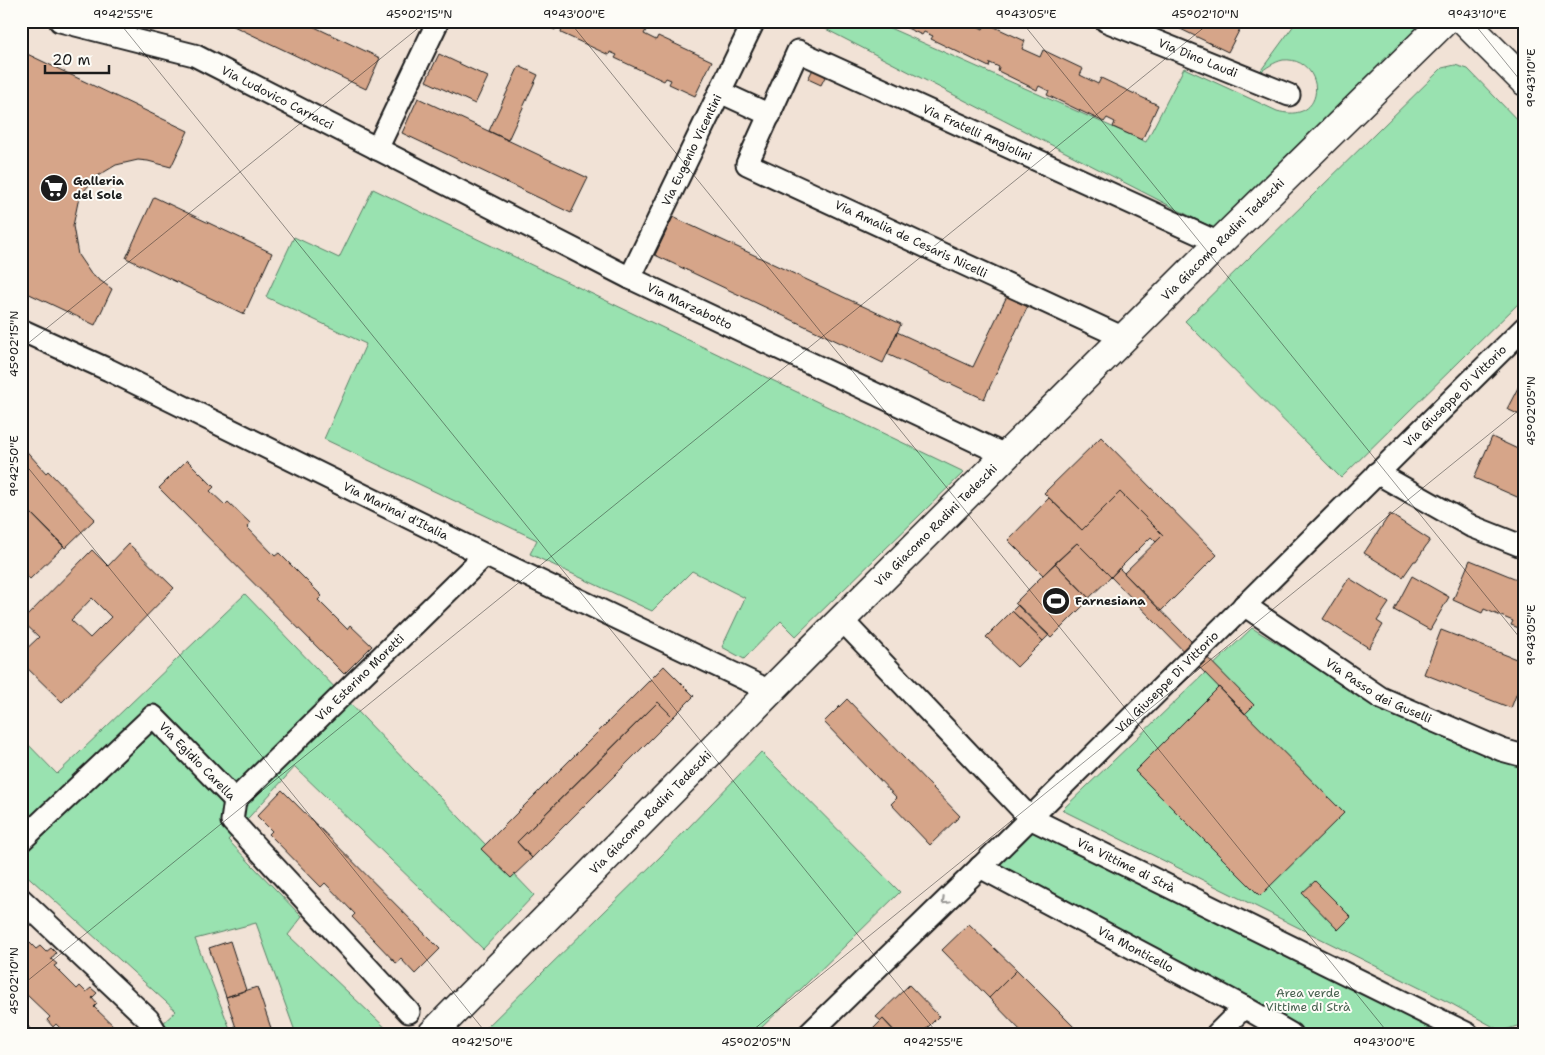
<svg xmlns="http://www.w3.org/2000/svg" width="1545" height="1055" font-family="'Shantell Sans',sans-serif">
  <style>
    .green { fill: #99e2b0; stroke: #5a7f66 }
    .building { fill: #d6a589; stroke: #1c1c1c; fill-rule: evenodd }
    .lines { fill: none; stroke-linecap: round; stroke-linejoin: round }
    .street-casing { stroke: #1c1c1c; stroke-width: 25 }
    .secondary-casing { stroke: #1c1c1c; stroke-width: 31 }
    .street { stroke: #fdfcf7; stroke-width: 21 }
    .secondary { stroke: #fdfcf7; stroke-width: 28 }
    .oneway { stroke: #989794 }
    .ticks { fill: none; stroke: #1c1c1c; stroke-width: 1; stroke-opacity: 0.45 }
    .labels { text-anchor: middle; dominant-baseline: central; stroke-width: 4; stroke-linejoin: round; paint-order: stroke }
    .street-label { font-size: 12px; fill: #1c1c1c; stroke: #fdfcf7 }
    .poi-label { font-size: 12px; font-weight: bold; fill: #1c1c1c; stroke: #fdfcf7; text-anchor: start }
    .park-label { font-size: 12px; fill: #486150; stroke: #fdfcf7 }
    .neatline { fill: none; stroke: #1c1c1c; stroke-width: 2 }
    .ticks-label { font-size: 12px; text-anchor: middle; fill: #1c1c1c }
  </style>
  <rect width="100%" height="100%" fill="#f1e2d6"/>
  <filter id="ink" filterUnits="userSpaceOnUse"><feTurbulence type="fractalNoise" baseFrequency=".02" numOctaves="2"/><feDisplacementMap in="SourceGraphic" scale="10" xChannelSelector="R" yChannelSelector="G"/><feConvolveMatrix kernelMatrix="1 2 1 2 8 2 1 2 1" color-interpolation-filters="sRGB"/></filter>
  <g filter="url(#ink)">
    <path class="green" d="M810,21h64l272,121 38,-74 93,43c53,15 48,-55 6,-51 -9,2 -17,8 -24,13l38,-52h127l-207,209z
      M1455,65l13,4 56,58v171l-183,180 -156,-157 257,-253z
      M373,189l591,283 -168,164 -15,-15 -37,38 -22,-12 23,-49 -53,-27 -40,40 -122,-57 7,-14 -213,-101 42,-95 -100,-47 28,-60 45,21z
      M245,594l289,301 -51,54 -188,-182 -67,73 74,77 -14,18 104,99h-96l-40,-111 -61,16 37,95h-67l-6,-7 17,-16 -155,-141v-133l36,37z
      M1252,628l123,75 149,61v260l-23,7 -49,-27 -390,-194z
      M761,752l139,140 -145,142h-275l182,-179z
      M1031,828l415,206h-147l-304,-169z"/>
    <path class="building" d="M223,21h79l78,37 -14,31z
      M537,21h91l18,9 -2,4 12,6 2,-4 54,25 -17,35 -26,-12 2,-4 -5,-2 -2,3 -49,-23 2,-3 -7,-3 -1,3 -48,-22 1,-4 -6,-3 -1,4z
      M892,21h75l16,8 3,-6 39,18 -3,8 18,8 3,-7 40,19 -3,6 18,9 3,-6 57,27 -16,35 -29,-13 2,-5 -8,-4 -3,4 -57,-27 2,-4 -10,-5 -2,4 -39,-19 1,-4 -9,-4 -1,4 -58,-28 2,-3 -9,-4 -2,3z
      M1164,21h80l-16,31z
      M21,51l167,80 -17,36 -23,-6 -10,-1 -22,5 -20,12 -12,14 -6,11 -5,24 5,29 13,19 21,15 -17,36 -74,-35z
      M439,54l49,23 -13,27 -49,-23z
      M815,65l13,6 -7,14 -13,-6z
      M519,66l19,9 -30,65 -19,-9z
      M418,98l170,80 -17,35 -169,-80z
      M154,197l118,56 -28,61 -118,-56z
      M673,217l228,107 -18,39 -228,-108z
      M1007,296l21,10 -44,93 -97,-45 10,-22 76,35z
      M1524,376v41l-17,-8z
      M1101,437l116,118 -56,56 -37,-38 39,-38 -43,-43 -38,38 -38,-37z
      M1492,437l32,15v48l-50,-22z
      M21,445l25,28 2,-2 47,48 -30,29 -44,-45z
      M187,460l27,27 -4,4 15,14 3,-3 22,21 -3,4 28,29 4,-3 43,43 -4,4 29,29 3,-4 22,21 -28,28 -185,-186z
      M1120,492l43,43 -7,7 -5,-5 -40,40 -34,-34 -34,32 -35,-35 41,-42 33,32z
      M21,503l43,43 -34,33 -9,-8z
      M1390,514l40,26 -14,21h-2l-11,16 -39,-24z
      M1077,543l34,34 -22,21 -34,-35z
      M129,544l45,44 -112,114 -41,-40v-8l18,-17 -17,-16 70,-71 16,16zM92,598l19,19 -21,21 -19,-18z
      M1470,560l54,22v48l-13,-5 2,-4 -29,-12 -2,4 -29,-13z
      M1055,563l35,36 -39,39 -36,-35z
      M1119,568l135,137 -9,9 -134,-137z
      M1412,576l37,21 -19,33 -36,-20z
      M1349,578l40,25 -12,18 6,4 -14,23 -46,-29z
      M1018,605l31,30 -6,6 -31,-30z
      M1012,611l31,30 -26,26 -31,-30z
      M1441,630l83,32v13l-13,33 -87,-34z
      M664,666l30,30 -21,21 -15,-15 -141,140 15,16 -21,20 -30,-29z
      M1219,687l125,126 -84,83 -125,-125z
      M847,699l113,117 -30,29 -39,-41 6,-6 -73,-76z
      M658,702l15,15 -141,141 -15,-16z
      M282,790l158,159 -25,25 -14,-15 -5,4 -44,-46 3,-3 -30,-31 -4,4 -52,-53 3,-3 -15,-15z
      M1315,881l36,36 -13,13 -36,-37z
      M969,924l48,46 -28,28 -47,-48z
      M21,934l15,15 4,-3 6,6 5,-4 5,5 -5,6 6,5 -3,2 23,23 3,-3 6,6 5,-4 6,5 -5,5 5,6 -3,3 23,22 3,-4 6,6 5,-4 7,5 -2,2h-70l-10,-10 -3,3 -6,-7 3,-3 -23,-22 -3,3 -3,-2z
      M230,941l16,49 -20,7 -17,-49z
      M1017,970l59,59 -5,5h-47l-35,-36z
      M909,985l30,31 -18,18h-24l-14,-15 -2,2 -5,-4z
      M257,987l16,47h-35l-12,-37z
      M883,1019l14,15h-29z"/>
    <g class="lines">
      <defs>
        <g id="street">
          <path id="s1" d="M60,21l134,34 436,223 377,178"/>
          <path id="s2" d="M1106,21l183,74"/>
          <path d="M720,92l50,23"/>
          <path d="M377,149l61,-128"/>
          <path id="s3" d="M630,278l124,-257"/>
          <path id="s4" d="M21,330l88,40 376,185 285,136"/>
          <path id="s5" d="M1124,338l-377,-174 51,-113 421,192"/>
          <path d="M1377,473l94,53 53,21"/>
          <path id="s6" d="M1244,605l137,93 121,52 22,6"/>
          <path id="s7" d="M842,620l188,198 438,216"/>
          <path id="s8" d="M235,800l250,-245"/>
          <path d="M235,800l-3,21 177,191"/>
          <path id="s9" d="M21,841l132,-125 82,84"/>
          <path id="s10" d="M980,867l264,140 47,27"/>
          <path d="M21,899l127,120 9,15"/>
          <path id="s11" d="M809,1034l191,-186 524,-520"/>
          <path d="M1217,1034l27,-27"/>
        </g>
        <g id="secondary">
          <path d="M1464,21l60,60"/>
          <path id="s12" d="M432,1034l373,-378 414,-413 226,-222"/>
        </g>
      </defs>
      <use href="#street" class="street-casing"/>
      <use href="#secondary" class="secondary-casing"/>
      <use href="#street" class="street"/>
      <use href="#secondary" class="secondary"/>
    </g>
    <defs><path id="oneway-chevron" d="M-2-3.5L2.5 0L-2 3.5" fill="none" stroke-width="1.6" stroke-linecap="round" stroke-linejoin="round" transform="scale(1.25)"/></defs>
    <use class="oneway" href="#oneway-chevron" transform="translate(945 901) rotate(136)"/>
  </g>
  <path class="ticks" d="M118,21l820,1013M569,21l820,1013M1021,21l503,622M1472,21l52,64M21,349l406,-328M21,459l466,575M21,986l1191,-965M21,1016l15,18M748,1034l776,-628"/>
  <defs>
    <symbol id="supermarket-disc" viewBox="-11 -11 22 22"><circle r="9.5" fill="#1c1c1c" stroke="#fdfcf7"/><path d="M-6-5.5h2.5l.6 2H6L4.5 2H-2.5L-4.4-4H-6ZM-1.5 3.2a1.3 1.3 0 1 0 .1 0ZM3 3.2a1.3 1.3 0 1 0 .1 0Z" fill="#fff"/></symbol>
    <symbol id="stadium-disc" viewBox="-11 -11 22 22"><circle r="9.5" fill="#1c1c1c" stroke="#fdfcf7"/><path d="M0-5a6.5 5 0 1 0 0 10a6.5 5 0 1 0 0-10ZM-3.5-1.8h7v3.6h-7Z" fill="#fff"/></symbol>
  </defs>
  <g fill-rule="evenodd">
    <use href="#supermarket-disc" x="38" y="172" width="32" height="32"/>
    <use href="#stadium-disc" x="1040" y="585" width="32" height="32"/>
  </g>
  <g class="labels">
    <g class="street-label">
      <text stroke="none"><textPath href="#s2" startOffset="99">Via Dino Laudi</textPath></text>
      <text stroke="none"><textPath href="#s1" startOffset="232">Via Ludovico Carracci</textPath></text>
      <text stroke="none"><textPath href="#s5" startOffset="736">Via Fratelli Angiolini</textPath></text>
      <text stroke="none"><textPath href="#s3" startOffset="142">Via Eugenio Vicentini</textPath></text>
      <text transform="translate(911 239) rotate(25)">Via Amalia de Cesaris Nicelli</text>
      <text stroke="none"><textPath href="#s12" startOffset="1121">Via Giacomo Radini Tedeschi</textPath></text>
      <text stroke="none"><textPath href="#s1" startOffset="694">Via Marzabotto</textPath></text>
      <text stroke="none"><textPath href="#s11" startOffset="908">Via Giuseppe Di Vittorio</textPath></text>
      <text stroke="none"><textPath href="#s4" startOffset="416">Via Marinai d'Italia</textPath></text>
      <text stroke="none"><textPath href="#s12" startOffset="716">Via Giacomo Radini Tedeschi</textPath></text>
      <text stroke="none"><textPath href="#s8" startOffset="175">Via Esterino Moretti</textPath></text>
      <text stroke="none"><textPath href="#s11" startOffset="502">Via Giuseppe Di Vittorio</textPath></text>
      <text stroke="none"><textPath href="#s6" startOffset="160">Via Passo dei Guselli</textPath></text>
      <text stroke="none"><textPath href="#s9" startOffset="245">Via Egidio Carella</textPath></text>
      <text stroke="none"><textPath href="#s12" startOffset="311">Via Giacomo Radini Tedeschi</textPath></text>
      <text stroke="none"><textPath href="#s7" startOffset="380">Via Vittime di Strà</textPath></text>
      <text stroke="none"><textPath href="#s10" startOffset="176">Via Monticello</textPath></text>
    </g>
    <g class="poi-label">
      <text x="73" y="181">Galleria<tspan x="73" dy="14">del Sole</tspan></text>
      <text x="1075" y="601">Farnesiana</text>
    </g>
    <g class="park-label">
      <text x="1308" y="993">Area verde<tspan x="1308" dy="14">Vittime di Strà</tspan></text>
    </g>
  </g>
  <rect width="1545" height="1055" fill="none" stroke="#fdfcf7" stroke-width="55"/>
  <path d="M45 65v8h64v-8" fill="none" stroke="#1c1c1c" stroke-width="2.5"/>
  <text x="52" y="65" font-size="15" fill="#1c1c1c" stroke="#fdfcf7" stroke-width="4" paint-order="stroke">20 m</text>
  <rect x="28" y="28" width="1490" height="1000" class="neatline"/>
  <g class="ticks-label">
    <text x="123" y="18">9°42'55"E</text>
    <text x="419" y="18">45°02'15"N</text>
    <text x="574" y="18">9°43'00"E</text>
    <text x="1026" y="18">9°43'05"E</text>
    <text x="1205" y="18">45°02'10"N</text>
    <text x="1477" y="18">9°43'10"E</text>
    <text transform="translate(1531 78) rotate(-90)" y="4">9°43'10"E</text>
    <text transform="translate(14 344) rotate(-90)" y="4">45°02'15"N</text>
    <text transform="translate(1531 411) rotate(-90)" y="4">45°02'05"N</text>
    <text transform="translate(14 466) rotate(-90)" y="4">9°42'50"E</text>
    <text transform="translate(1531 635) rotate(-90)" y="4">9°43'05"E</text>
    <text transform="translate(14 981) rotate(-90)" y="4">45°02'10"N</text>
    <text x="482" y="1046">9°42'50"E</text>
    <text x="756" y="1046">45°02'05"N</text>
    <text x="933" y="1046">9°42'55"E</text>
    <text x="1384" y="1046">9°43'00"E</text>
  </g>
</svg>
